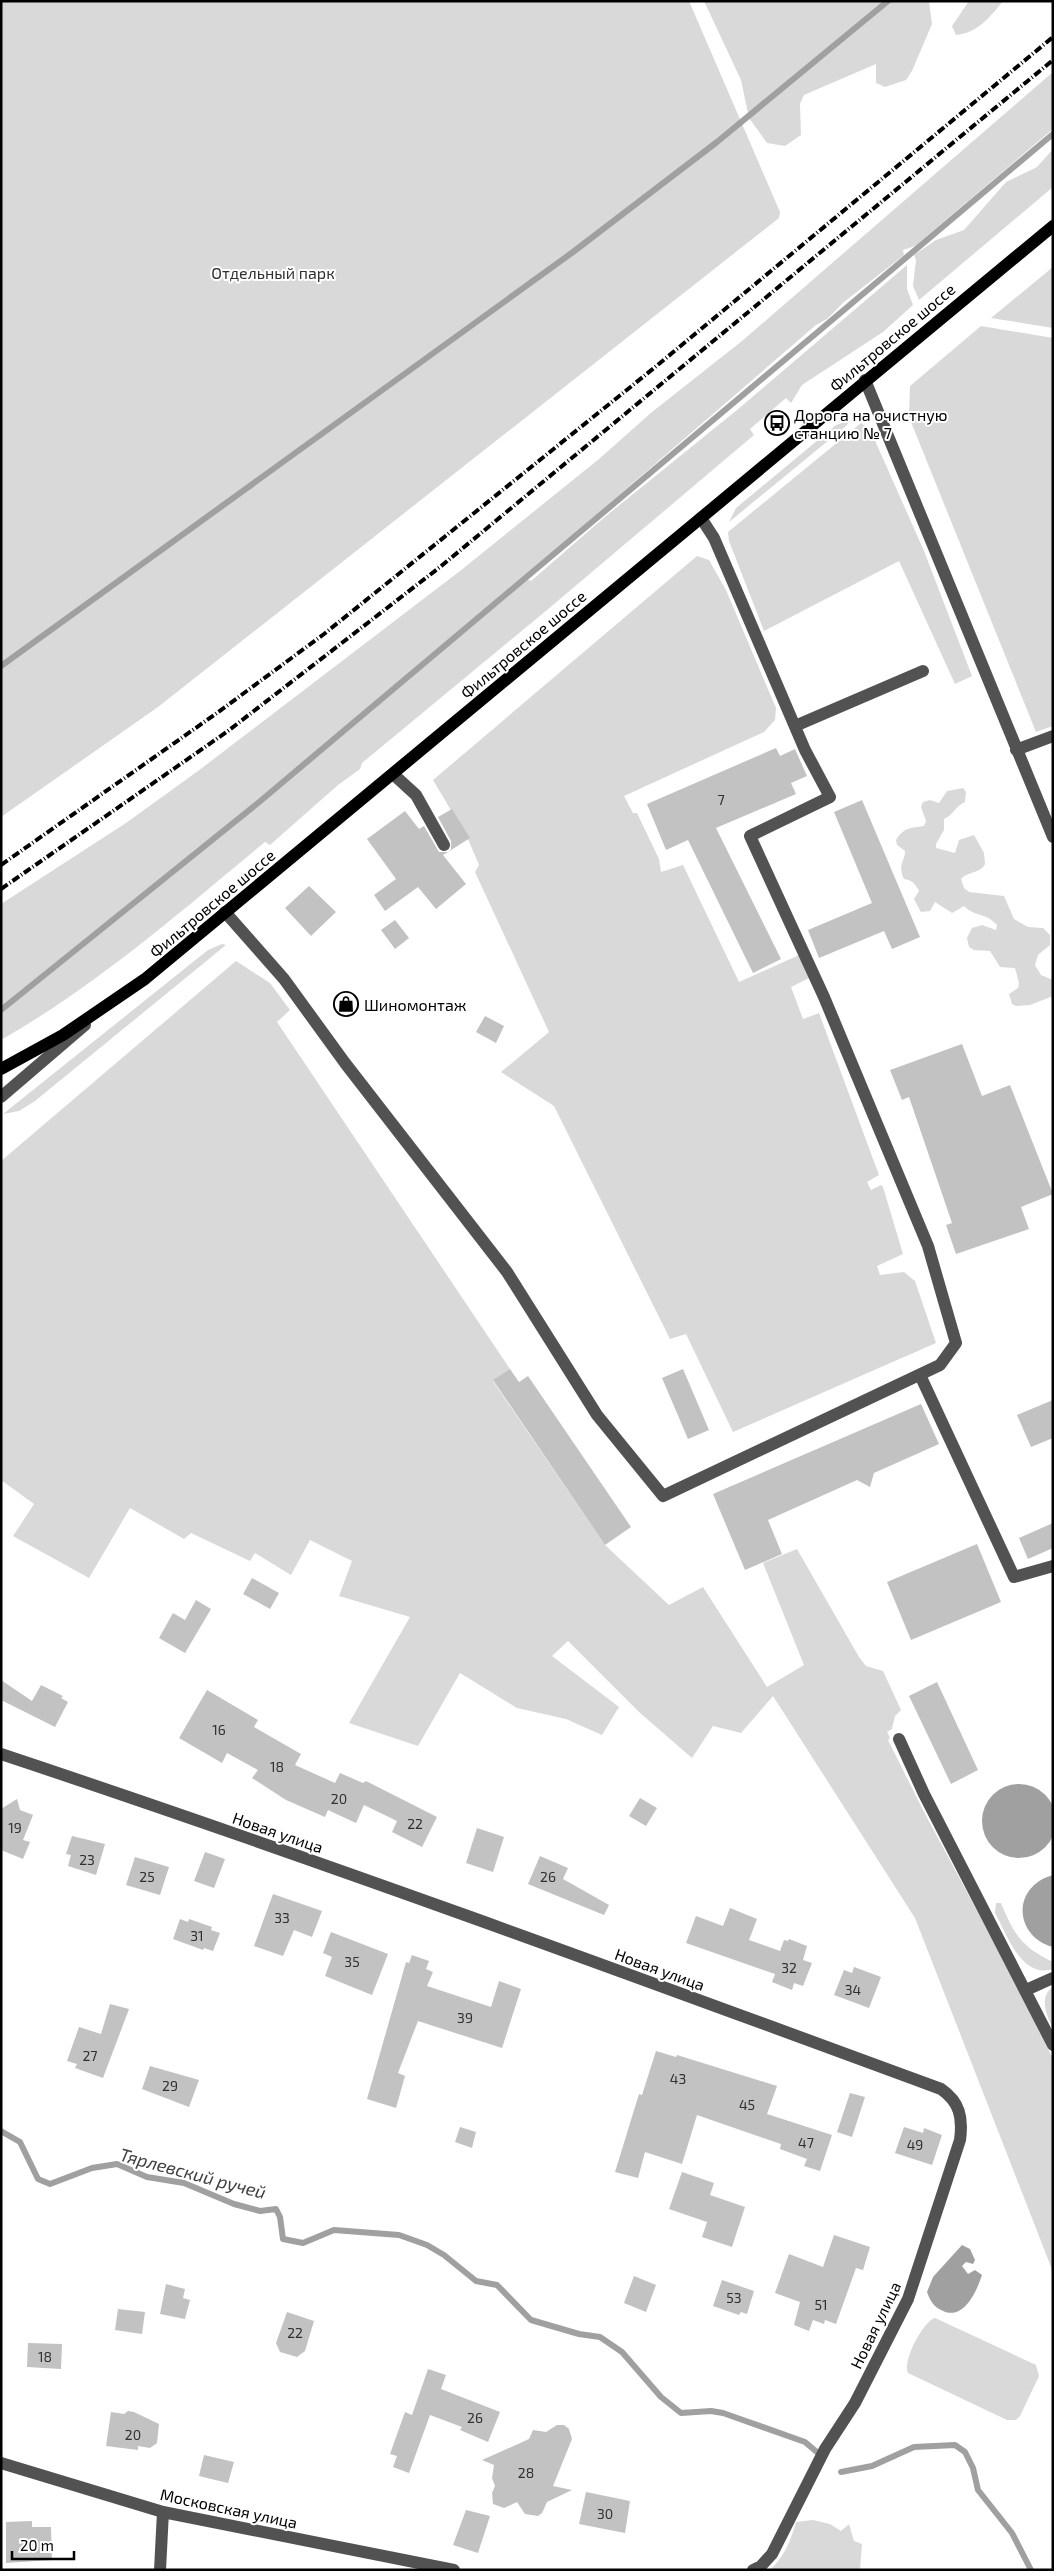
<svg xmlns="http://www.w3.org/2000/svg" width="1054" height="2571" font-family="'Exo 2',sans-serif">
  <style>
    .green { fill: #d9d9d9 }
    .water { fill: #a0a0a0 }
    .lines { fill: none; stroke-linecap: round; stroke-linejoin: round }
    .stream { stroke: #a0a0a0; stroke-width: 6 }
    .building { fill: #c2c2c2 }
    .minor { stroke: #525252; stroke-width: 12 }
    .major { stroke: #000; stroke-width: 12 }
    .rail { stroke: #000; stroke-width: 4; stroke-dasharray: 8 2.5 1 2.5; stroke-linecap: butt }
    .labels { text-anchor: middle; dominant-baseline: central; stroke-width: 4; stroke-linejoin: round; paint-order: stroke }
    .number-label { font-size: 14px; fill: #303030 }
    .park-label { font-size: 16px; fill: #303030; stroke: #fff }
    .street-label { font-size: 16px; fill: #000; stroke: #fff }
    .poi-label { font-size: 16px; fill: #000; stroke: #fff; text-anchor: start }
    .water-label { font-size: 18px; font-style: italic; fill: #414141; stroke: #fff }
  </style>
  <rect width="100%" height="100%" fill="#fff"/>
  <path class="green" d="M1,1h688l91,211 -1,6 -621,489 -157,110z
    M704,1h225l3,23 -20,47 -6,9 -21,7 -9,-4v-19l-72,31 -4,9 1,31 -16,11 -18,-3 -18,-25 -8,-38z
    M969,1h34c-13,16 -25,32 -47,34l-4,-9z
    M1053,72v57l-138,117 -12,4 1,5 -60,47 -17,17 -11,6 -292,252 7,4 75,-65 131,-106 170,-145v24l6,16 -30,27 -81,53 -11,18 -5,-5 -36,31 4,6 -207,175 -185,153 -2,6 -22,16 -68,60 -5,-3c-85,70 -168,143 -264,198v-136l125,-81 72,-52 262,-200 139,-112 53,-47 90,-71z
    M1053,149v38l-134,113 -6,-14 3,-26 -2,-5 22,-15 28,-10 42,-48 31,-15z
    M1053,267v61l-62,-10z
    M981,326l72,12v388l-17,6 -127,-315 1,-31z
    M851,420l-5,6 -117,96 7,-14 100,-83z
    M861,423l7,5 5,8 51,115 48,125 -17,8 -56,-123 -135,70 -35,-90 -1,-9z
    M697,556l12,4 17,30 50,118 -1,12 -11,12 -140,64 9,17h4l22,46 2,13 22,-7 56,117 60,-27 10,23 -18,9 12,32 16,-6 60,162 -12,7 4,8 10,-5 2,2 20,67 -26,12 3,9 24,-3 11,9 21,62 -203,89 -47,-98 -16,5 -116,-233 -53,-34 48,-40 -74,-160 4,-7 -11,-26 -35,-59z
    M963,788l3,4 -1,10c-9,4 -14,15 -21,17v11l-8,14v4l19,5 4,-13 15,-5 10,18 1,11c-5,10 -17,7 -24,15l3,9 5,4 35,4 10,23 14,8 15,1 7,7v10l-12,10 -3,10 6,10 12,5v16l-23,9 -14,1 -4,-2 -3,-10 9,-6 1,-5 -4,-15 -15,-1 -10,-16 -16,-1 -5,-3 -2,-9 5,-10 10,-3 14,5 1,-5c-12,-13 -22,-8 -33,-19l-12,7 -17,-11 -5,9 -9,1 -7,-13 5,-8c-4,-8 -7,-11 -15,-12 -7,-14 1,-18 1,-28l-8,-6 -1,-5c8,-13 15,-12 28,-14l2,-5 -5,-14 2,-5 7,-2 9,3 8,-12z
    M222,944l4,1 -191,156 -16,10 -16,3 205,-164z
    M236,961l34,22 20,27 -13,12 233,347 -17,12 112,164 64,60 34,-18 64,100 37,-22 -41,-102 34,-14 62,108 7,9 17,5 18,39 -6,6 -3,13 -5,3 3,6 -2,2 35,70 90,168 40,81v213l-138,-354 -142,-222 -32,37 -28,-7 -21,32 -53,-46 -71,-71 -16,15 67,51 -17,28 -36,-16 -49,-11 -57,-35 -42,73 -69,-23 61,-106 -71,-21 13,-35 -42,-21 -19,35 -36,-22 -5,8 -59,-28 -7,6 -54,-31 -41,70 -76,-42 21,-32 -33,-24v-319z
    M996,1903h5c13,31 20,44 52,59v7c-32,10 -46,-35 -58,-56z
    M1053,1987v42c-6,-13 -15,-32 0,-42z
    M935,2318l101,47 3,11 -19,40 -4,4h-9l-99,-47c-6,-11 15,-52 27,-55z
    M813,2520l17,4 11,7 8,-7 5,17 8,3 -2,26h-90c14,-13 21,-30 26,-48z"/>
  <path class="water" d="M982 1821a37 37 0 1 1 74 0a37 37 0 1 1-74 0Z
    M1053,1875v72c-40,-11 -41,-61 0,-72z
    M962,2245l8,4 5,11 -2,4 -7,-2 -4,4 6,8 7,-4 7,5c-6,18 -19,47 -41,35 -8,-4 -11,-10 -14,-18l6,-15z"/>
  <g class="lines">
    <path class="stream" d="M1,666l572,-414 144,-110 171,-141
      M1,1010l257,-207 795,-669
      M1,2131l19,11 18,37 12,5 42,-16 25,-4 30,13 37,6 50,21 26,7 16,-2 4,8 3,22 20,4 31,-13 65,5 28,10 17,10 32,26 21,4 34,35 48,14 21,3 22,15 39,45 20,16 30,-2 12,2 82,29 13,11
      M841,2472l31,-6 42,-19 41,-2 10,7 8,16 5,22 34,43 19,37"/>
  </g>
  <path class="building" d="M776,748l4,8 15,-7 12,27 -16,7 5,11 -80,34 65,131 -28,14 -65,-133 -22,10 -19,-46z
    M862,800l58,137 -28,12 -8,-18 -65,27 -11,-28 64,-27 -38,-91z
    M452,809l18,29 -22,14 3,-3v-8l-13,-24z
    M405,811l14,18 5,-3 15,26h9l-5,3 23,29 -30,25 -18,-22 -33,24 -11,-16 22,-16 -29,-40z
    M309,886l27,26 -25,24 -26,-28z
    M395,920l14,18 -14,11 -14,-19z
    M485,1016l19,10 -8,17 -20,-11z
    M962,1044l20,52 28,-11 43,109 -32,13 8,22 -73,25 -10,-29 6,-2 -43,-126 -7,3 -12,-30z
    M510,1369l9,13 9,-6 103,151 -26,18 -112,-165z
    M683,1369l26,61 -21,9 -26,-61z
    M1053,1400v38l-22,9 -14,-32z
    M921,1404l18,40 -65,29 -4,14 -13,-7 -89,40 14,34 -37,16 -32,-76z
    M1053,1523v25l-25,11 -9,-21z
    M977,1544l24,58 -90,38 -24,-58z
    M252,1578l27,15 -9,16 -27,-15z
    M196,1600l15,9 -26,44 -26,-15 14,-25 12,7z
    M1,1680l31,21 9,-16 22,11 -2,2 7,4 -13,25 -54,-27z
    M937,1682l41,88 -27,14 -42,-88z
    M207,1690l51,30 -4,7 47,27 -6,11 40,18 5,-10 23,10 3,-2 71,36 -15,30 -30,-15 5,-11 -33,-16 -8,18 -28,-13 -3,7 -39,-17 -34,-22 6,-8 -31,-17 -5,10 -43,-25z
    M640,1798l17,10 -11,18 -17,-10z
    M17,1799l3,11 13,5 -10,25 7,2 -7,17 -22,-9v-41z
    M477,1828l27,9 -11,35 -27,-9z
    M72,1836l33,8 -9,31 -28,-9 3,-11 -5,-1z
    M205,1852l20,7 -11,29 -20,-7z
    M540,1856l28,12 -5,11 46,26 -5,10 -76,-31z
    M135,1857l34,10 -9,28 -34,-10z
    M273,1894l49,17 -10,26 -18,-7 -11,26 -29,-10z
    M730,1908l27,11 -8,21 31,11 4,-11 4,1 1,-2 18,7 -4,14 9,3 -9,23 -9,-3 -2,7 -20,-8 3,-8 -89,-31 10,-27 27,10z
    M180,1919l8,3 1,-3 23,8 -1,3 9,3 -7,18 -9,-3 -1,2 -30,-11z
    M331,1932l57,22 -16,41 -47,-19 7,-19 -9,-4z
    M412,1955l17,6 -3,8 7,3 -6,14 64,21 8,-26 22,8 -19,59 -84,-27 -20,52 7,3 -9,32 -29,-9 39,-137 3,1z
    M854,1967l27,10 -12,31 -35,-13 10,-25 8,3z
    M110,2004l19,5 -26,69 -28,-10 2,-4 -10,-3 12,-34 22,7z
    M656,2051l20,6 1,-2 100,31 -10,28 65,21 -12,36 -16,-5 3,-7 -27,-10 1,-5 -84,-29 -15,49 -37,-12 -7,26 -23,-6 24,-78 3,1z
    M150,2066l49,14 -10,27 -47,-18z
    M850,2093l15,4 -13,40 -15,-5z
    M460,2127l16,5 -4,16 -17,-6z
    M904,2127l19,6 1,-5 18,7 -10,30 -37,-12z
    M682,2172l32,11 -4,12 35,12 -13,40 -30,-10 5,-15 -38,-13z
    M834,2235l36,12 -7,23 -7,-2 -20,56 -11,-4 -1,4 -11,-4 -4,11 -15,-6 6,-23 -25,-9 14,-39 34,13z
    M634,2276l22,9 -10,27 -22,-9z
    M722,2280l32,11 -7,23 -6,-2 -2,3 -26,-9z
    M166,2284l19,5 -2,9 7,2 -5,19 -25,-5z
    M118,2309l27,3 -3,22 -27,-4z
    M287,2312l27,9 -9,30 -8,6 -17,-5 -4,-9z
    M28,2343l34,1 -1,25 -34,-2z
    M428,2369l18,6 -5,14 59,23 -12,30 -28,-12 2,-3 -32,-12 -21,58 -16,-6 4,-11 -7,-2 15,-42 7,3z
    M128,2411l6,1 25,12 -2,19 -7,5 -12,-2v4l-32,-4 5,-34 13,2z
    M557,2425h7l5,4 3,10 -19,47 19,4 -25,12 -5,11 -4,3 -13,-2 -8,-12 -13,6 -11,-4 -1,-11 3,-7 -3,-8 2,-13 -12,-5 47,-21 4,-9 13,2z
    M204,2455l30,7 -6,21 -29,-7z
    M586,2492l44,9 -5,32 -46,-9z
    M466,2510l24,6 -12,37 -25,-8z
    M32,2521v6h19l1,33 -46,3v-41z"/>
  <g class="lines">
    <path class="minor" d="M865,380l188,457
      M795,726l128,-55
      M1016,750l37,-14
      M393,774l23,21 28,50
      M225,912l59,67 61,84 162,209 90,143 66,81 277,-131 16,-22 -28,-97 -104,-249 -74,-161 80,-39 -25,-47 -91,-212 -13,-20
      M1,1097l84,-72
      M920,1375l94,202 39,-11
      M899,1739l25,55 129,251
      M1,1754c316,105 628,220 940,335 19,13 22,29 19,51l-52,159 -53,104 -30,46 -53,105 -11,12 -8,4
      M1026,1990l27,-12
      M1,2463l162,49 291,58
      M160,2570l3,-58"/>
    <path class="major" d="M1,1069l62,-34 82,-56 908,-753"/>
    <path class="rail" d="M1,865l216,-152 107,-79 330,-266 399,-331
      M1,889l227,-158 212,-164 613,-507"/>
  </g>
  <defs>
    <symbol id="bus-ring" viewBox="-11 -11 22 22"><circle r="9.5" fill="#fff" stroke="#000" stroke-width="1.5"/><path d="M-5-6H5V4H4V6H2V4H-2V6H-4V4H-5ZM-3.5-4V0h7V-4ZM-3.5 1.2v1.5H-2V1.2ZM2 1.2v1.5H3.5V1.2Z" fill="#000"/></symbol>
    <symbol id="shop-ring" viewBox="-11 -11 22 22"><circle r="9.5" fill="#fff" stroke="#000" stroke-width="1.5"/><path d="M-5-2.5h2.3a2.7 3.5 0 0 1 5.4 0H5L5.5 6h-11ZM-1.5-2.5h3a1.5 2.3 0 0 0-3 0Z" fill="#000"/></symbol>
  </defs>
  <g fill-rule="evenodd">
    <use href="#bus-ring" x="763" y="409" width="28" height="28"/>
    <use href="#shop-ring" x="332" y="990" width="28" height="28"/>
  </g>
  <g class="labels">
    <g class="number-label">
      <text x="721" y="799">7</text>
      <text x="219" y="1729">16</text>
      <text x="277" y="1766">18</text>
      <text x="339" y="1798">20</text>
      <text x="415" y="1823">22</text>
      <text x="15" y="1827">19</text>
      <text x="87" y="1859">23</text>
      <text x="147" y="1876">25</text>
      <text x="548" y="1876">26</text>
      <text x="282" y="1917">33</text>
      <text x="197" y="1935">31</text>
      <text x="352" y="1961">35</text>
      <text x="789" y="1967">32</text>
      <text x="853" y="1989">34</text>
      <text x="465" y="2017">39</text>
      <text x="90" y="2055">27</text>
      <text x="678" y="2078">43</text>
      <text x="170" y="2085">29</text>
      <text x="747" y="2104">45</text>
      <text x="806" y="2142">47</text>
      <text x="915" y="2144">49</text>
      <text x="734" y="2297">53</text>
      <text x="821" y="2304">51</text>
      <text x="295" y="2332">22</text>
      <text x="45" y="2356">18</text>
      <text x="475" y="2417">26</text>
      <text x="133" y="2434">20</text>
      <text x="526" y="2472">28</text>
      <text x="605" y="2513">30</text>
    </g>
    <g class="park-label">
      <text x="273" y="272">Отдельный парк</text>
    </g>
    <g class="street-label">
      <text transform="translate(892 337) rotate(-40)">Фильтровское шоссе</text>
      <text transform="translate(523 644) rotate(-40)">Фильтровское шоссе</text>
      <text transform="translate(212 903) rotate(-40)">Фильтровское шоссе</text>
      <text transform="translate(278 1832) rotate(19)">Новая улица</text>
      <text transform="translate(660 1969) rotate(20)">Новая улица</text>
      <text transform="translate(875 2325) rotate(-64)">Новая улица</text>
      <text transform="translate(229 2508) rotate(12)">Московская улица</text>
    </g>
    <g class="poi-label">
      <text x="794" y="414">Дорога на очистную<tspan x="794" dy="18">станцию № 7</tspan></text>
      <text x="364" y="1004">Шиномонтаж</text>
    </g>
    <g class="water-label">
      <text transform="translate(193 2173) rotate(15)">Тярлевский ручей</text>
    </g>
  </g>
  <rect width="1054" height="2571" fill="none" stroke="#000000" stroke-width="5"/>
  <path d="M12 2551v8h62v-8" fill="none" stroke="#000000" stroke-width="2.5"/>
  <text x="20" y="2551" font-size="15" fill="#000000" stroke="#ffffff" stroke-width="4" paint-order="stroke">20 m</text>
</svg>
